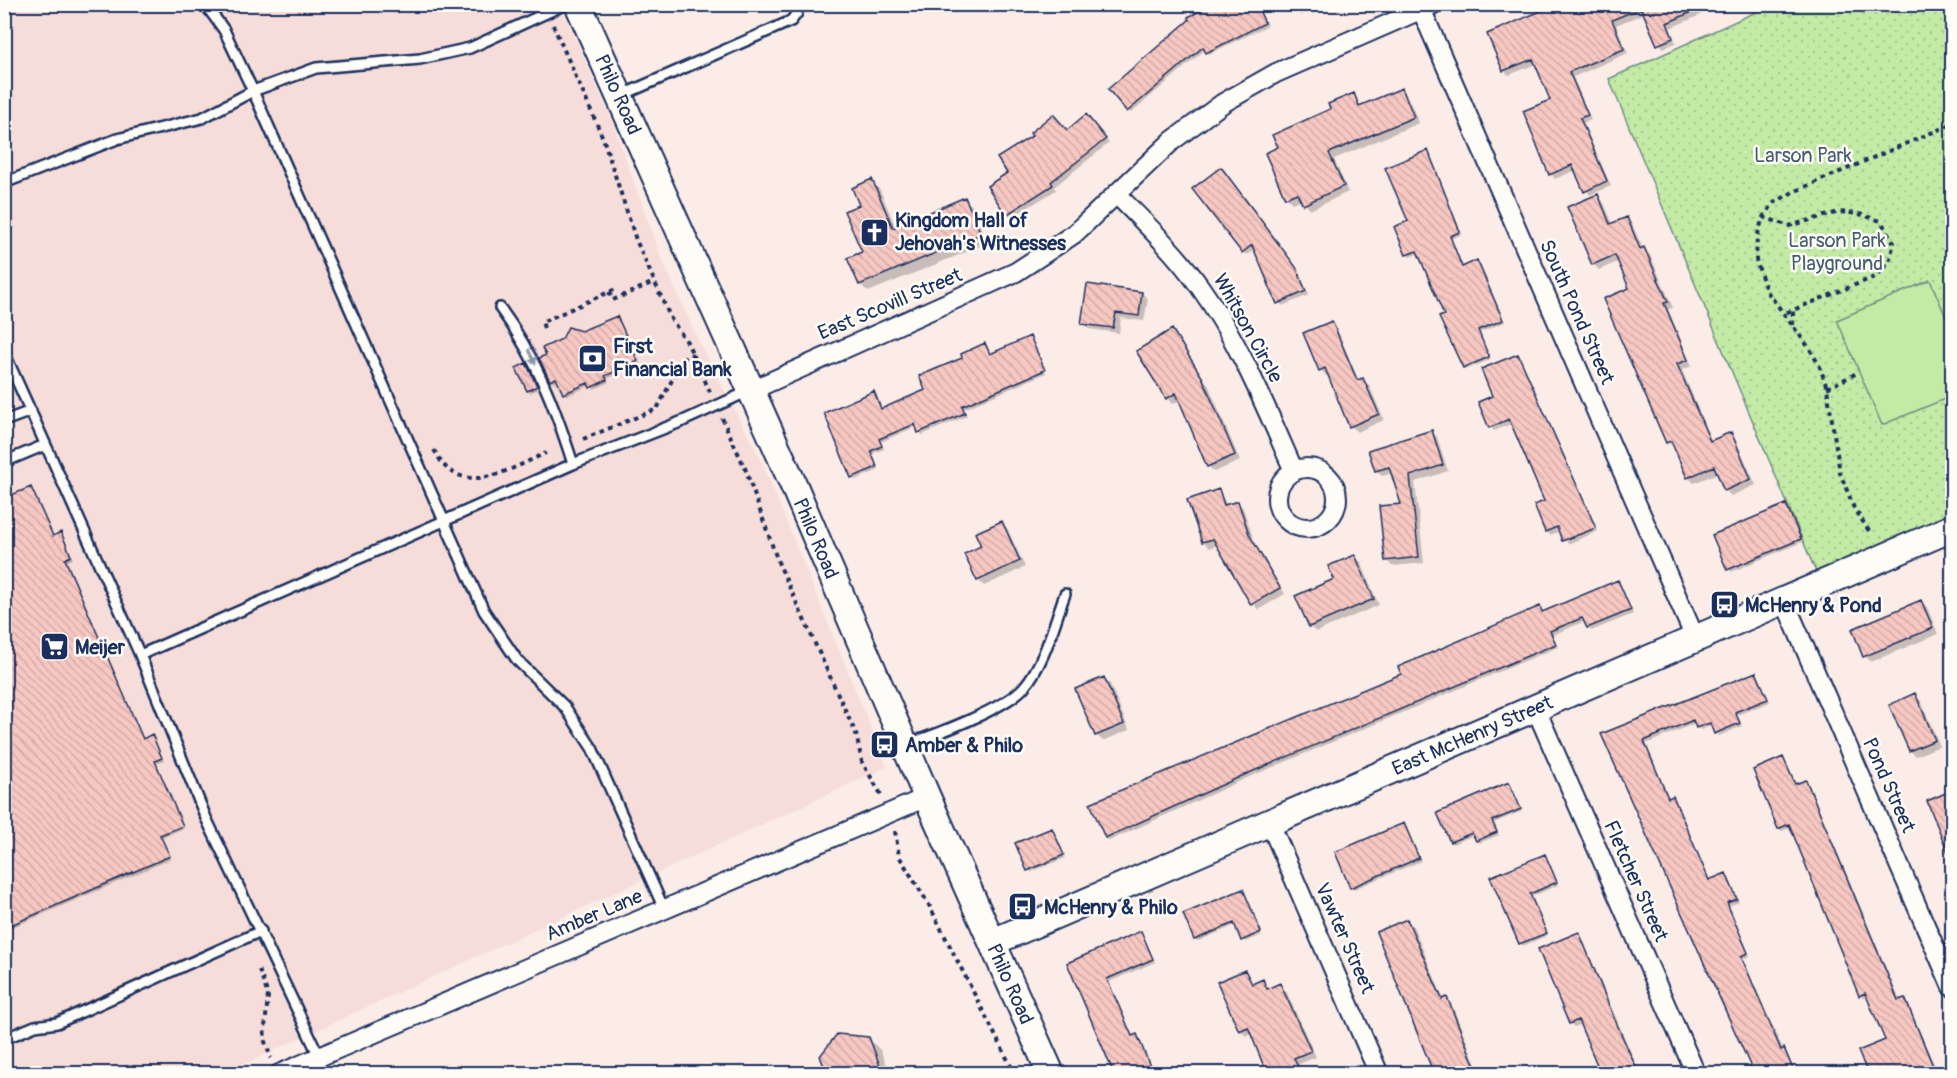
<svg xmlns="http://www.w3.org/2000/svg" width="1957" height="1078" font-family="Pangolin,sans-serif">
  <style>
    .built { fill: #f6ddd9 }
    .park { fill: url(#park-dots); stroke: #6f8d82; stroke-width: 1.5 }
    .pitch { fill: #c3eba6; stroke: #6f8d82; stroke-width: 1.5 }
    .shadow { fill: #0003 }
    .building { fill: url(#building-back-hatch); stroke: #1b2f5e; stroke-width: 1.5 }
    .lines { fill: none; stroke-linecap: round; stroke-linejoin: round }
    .lane-casing { stroke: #1b2f5e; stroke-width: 14 }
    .street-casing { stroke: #1b2f5e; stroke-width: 22 }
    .secondary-casing { stroke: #1b2f5e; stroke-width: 30 }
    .path { stroke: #1b2f5e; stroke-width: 4; stroke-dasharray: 4.5 4.5; stroke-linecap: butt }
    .lane { stroke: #fdfcf7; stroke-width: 9 }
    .street { stroke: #fdfcf7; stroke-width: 18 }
    .secondary { stroke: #fdfcf7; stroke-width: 26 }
    .oneway { fill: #8c96aa }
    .labels { text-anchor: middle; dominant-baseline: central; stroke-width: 5; stroke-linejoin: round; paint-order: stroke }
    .street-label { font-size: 20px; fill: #1b2f5e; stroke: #fdfcf7 }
    .park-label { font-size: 20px; fill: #455e70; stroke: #fdfcf7 }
    .poi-label { font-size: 20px; font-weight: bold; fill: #1b2f5e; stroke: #fdfcf7; text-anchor: start }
  </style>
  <defs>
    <pattern id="park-dots" width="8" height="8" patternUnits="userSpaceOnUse" patternTransform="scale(1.5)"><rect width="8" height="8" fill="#c3eba6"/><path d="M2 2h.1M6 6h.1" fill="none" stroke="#a7ca91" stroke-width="1.8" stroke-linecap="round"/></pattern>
    <pattern id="building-back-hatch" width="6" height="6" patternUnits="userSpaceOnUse" patternTransform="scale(1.5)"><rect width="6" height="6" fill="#f7c7c1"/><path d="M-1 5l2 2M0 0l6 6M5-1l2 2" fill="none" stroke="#d3aba8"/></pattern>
  </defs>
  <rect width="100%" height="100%" fill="#fbece7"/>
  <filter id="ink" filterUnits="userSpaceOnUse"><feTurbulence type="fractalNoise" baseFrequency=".0167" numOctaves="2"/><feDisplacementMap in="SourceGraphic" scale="12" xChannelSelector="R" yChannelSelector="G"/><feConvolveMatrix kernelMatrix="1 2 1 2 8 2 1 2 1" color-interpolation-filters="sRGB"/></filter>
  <g filter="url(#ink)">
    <path class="built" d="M5,5h555l49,108 52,144 38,85 62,118 126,307 -662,306 -220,1z"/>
    <path class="park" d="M1771,5h181v509l-136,58 -207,-493z"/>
    <path class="pitch" d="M1930,280l22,51v65l-70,29 -45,-105z"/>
    <path class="shadow" d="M1256,4l11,22 -58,28 -3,-5 -75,64 -21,-24z
      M1292,4h34l-26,11z
      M1559,5l138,2 4,8 -31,13 6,15 -13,5 -18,-35 -29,12 12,28 -55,24 18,43 -8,3 28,63 -21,9 -14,-25 -21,9 -4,-5 1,-73 -16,-37 -27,11 -5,-4 -15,-36z
      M1402,90l5,5 12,28 -85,36 14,33 -38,18 -8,-11 -10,4 -6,-6 -7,-49 74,-53 9,12z
      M1090,121l19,22 -55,44 2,3 -45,28 -22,-32 20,-13 25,-37 33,-4z
      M1428,152l34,82 -11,5 12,29 14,-6 3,2 25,58 -26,11 11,27 -23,9 -48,-116 -9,4 -3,-3 3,-32z
      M1224,172l75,101 10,22 -27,11 -26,-58 -9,7 -4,-3z
      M871,181l9,9 16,38 69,-29 8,8 15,36 -120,49 -8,-8 4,-31 -3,-47z
      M1597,195l6,6 10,23 14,-6 5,6 11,25 7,6 23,53 -5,1 24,57 -10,4 30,72 18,-8 6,6 20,45 -25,11 -6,-6 -7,-17 -24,10 -6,-6 -13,-30 -8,-5 -36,-153 -11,-28 -21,9 -6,-6z
      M1142,293l6,6 -4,22 -23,-3 -2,15 -30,-4 -6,-6z
      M617,318l23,46 -33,15 1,4 -14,6 -3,-4 -24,11 -9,-15 -4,2 -3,-3 30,-48z
      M1332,323l5,6 22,52 4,-2 6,6 15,35 -27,12 -6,-6 -22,-51 -3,1 -5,-6z
      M1172,331l36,53 32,77 -26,11 -6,-6 -28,-66 -7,4 -5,-6 -30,-46z
      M1030,338l16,35 -82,36 3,7 -45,19 -5,-9 -36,16 3,7 -12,5 7,16 -24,10 -2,-3 20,-84 9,17 45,-19 58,-46 6,10z
      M1518,356l80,175 -30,13 -8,-13 -10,4 -4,-4v-29l-33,-79 -19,8 -3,-4 3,-31z
      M526,365l13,24 -9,4 -2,-3z
      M1431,432l6,5 11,34 -33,11 9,81 -32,3 -6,-6 17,-55 -10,-32 -11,3 -6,-6z
      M4,485l6,12 21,-8 23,48 6,-3 3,3 10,22 -7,3 77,178 9,-4 2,2 10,23 -8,3 28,64 -22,10 9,21 -167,72z
      M1219,491l8,15 10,-4 6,6 11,33 31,53 -27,16 -40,-65 -9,3 -5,-6 -15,-41z
      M1785,505l17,37 -71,30 -17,-36z
      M1001,522l6,6 18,39 -41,19 -6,-6 5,-34z
      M1355,557l6,5 18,43 -63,27 -6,-5 26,-47z
      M1618,582l15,32 -42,17 -6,-10 -32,14 5,12 -311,131 -138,63 -3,-3 297,-164 136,-66 4,5z
      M1921,601l6,6 11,27 -67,28 -6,-6 -12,-26z
      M1756,674l14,28 -33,13 5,11 -23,10 -7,-11 -11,5 -5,-7 -50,21 23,55 3,-2 3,3 35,81 15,-7 3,3 11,25 -10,4 21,50 -7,3 51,115h-40l-151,-339z
      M1104,679l6,5 19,46 -26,11 -6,-5 -20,-46z
      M1915,695l6,6 19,45 -24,10 -6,-5 -19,-46z
      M1783,759l13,27 10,-4 3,3 91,216 4,-2 3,3 31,72h-68l17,-34 -19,-44 -5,2 -3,-3 -68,-168 -10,4 -3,-3z
      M1509,784l13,27 -28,12 5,12 -20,8 -5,-8 -21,9 -2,-3z
      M1404,825l17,36 -67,28 -3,-2z
      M1052,829l13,29 -34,14 -3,-2z
      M1544,855l14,30 -27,12 17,38 -25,11 -31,-68z
      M1245,893l17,42 -17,7 -9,-17 -38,16 -2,-2z
      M1407,921l6,5 31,74 8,5 28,69h-44z
      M1141,933l14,29 -46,20 24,56 6,1 14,35h-36l-48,-110z
      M1578,934l4,4 58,136h-37l-22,-50 -7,3 -4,-4z
      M1245,972l9,13 9,-4 6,8 11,-4 6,6 30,66 -17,7 4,10h-34l-17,-41 -6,3 -6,-6z
      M869,1039l12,12 9,23h-61z
      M1495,1070l3,4h-11z"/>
    <path class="building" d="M1214,4h42l9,19 -59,30 -3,-6 -76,65 -19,-23 81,-69 -1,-3z
      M1557,4h153l-43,19 6,15 -16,7 -16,-37 -29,12 12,29 -55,23 19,43 -8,3 27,63 -23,11 -12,-27 -23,10 -26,-64 27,-11 -17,-41 -30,12 -16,-37z
      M1402,88l12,29 -85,36 15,33 -41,19 -6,-12 -12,5 -20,-45 13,-6 -6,-12 58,-26 -2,-5 26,-11 5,13z
      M1053,114l14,16 19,-16 20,25 -55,43 2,3 -47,30 -19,-29 20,-13 -10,-15 35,-22 -2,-3z
      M1428,150l32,82 -10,4 12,31 15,-7 26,60 -25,10 11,27 -26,11 -24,-51 5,-2 -27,-64 -11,4 -12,-28 14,-6 -23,-53z
      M1221,167l75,100 10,24 -29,13 -25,-59 -10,8 -50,-64z
      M872,179l21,49 72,-31 16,37 -122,51 -12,-27 15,-6 -18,-41 15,-6 -7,-17z
      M1598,194l12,30 17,-7 13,32 4,-2 24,55 -4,1 24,57 -11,4 33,77 21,-9 20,47 -27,12 -10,-25 -27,12 -16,-37 -5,2 -63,-144 26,-11 -14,-33 -23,10 -25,-58z
      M1087,284l55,8 -3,24 -23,-3 -3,15 -32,-4z
      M617,316l21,45 -33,15 2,4 -17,8 -2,-5 -25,11 -7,-16 -6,3 -11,-23 7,-3 -4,-7 20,-9 6,-12 13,4z
      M1332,321l25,59 6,-2 16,36 -30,13 -24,-59 -6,3 -16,-38z
      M1172,329l30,48 33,78 -28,12 -31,-74 -10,6 -30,-48z
      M1030,336l15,34 -83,36 3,7 -47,20 -3,-9 -36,15 3,7 -11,5 6,16 -26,11 -27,-65 50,-22 7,18 44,-19 -6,-14 43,-18 -1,-4 24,-11 5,11z
      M1518,354l78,174 -34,13 -5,-14 -12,5 -11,-27 10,-4 -35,-82 -20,9 -11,-26 14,-6 -11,-27z
      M526,363l11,23 -10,5 -11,-23z
      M1432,430l11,35 -33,11 9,81 -34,4 -6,-55 22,-2 -12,-37 -14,4 -7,-21z
      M31,487l22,49 8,-4 10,24 -6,3 78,180 9,-5 10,24 -7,3 28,65 -23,9 10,21 -166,72v-430z
      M1219,489l5,16 14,-4 11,33 31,54 -29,17 -38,-66 -11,3 -15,-42z
      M1786,504l15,35 -74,31 -15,-35z
      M1002,521l18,40 -43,20 -13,-27 17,-8 -6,-13z
      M1355,555l19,44 -65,28 -14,-31 39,-17 -6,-13z
      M1618,580l13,30 -44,18 -5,-10 -32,13 6,13 -312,131 -139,63 -15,-35 311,-129 -3,-7 142,-61 2,6z
      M1921,600l12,28 -70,29 -11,-28z
      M1756,672l12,27 -33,13 5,11 -26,11 -4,-11 -14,5 -3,-8 -49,21 24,57 5,-2 36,84 17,-7 11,26 -10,4 21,50 -7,3 40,94 3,-2 11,26h-41l-153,-340z
      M1104,677l20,47 -29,12 -20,-47z
      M1915,693l20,47 -26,11 -20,-46z
      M1783,757l12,27 11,-4 92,220 7,-2 28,68 -16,8h-49l-10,-23 27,-11 -20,-47 -6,3 -70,-172 -11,5 -25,-59z
      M1509,782l12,27 -29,12 5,11 -21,9 -4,-8 -22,9 -13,-29z
      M1953,790v72h-1l-25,-61z
      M1404,823l15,35 -69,30 -15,-36z
      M1052,828l12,27 -37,16 -12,-28z
      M1545,854l12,28 -27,12 17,39 -28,11 -29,-67z
      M1243,889l18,43 -20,9 -7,-18 -40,17 -11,-26z
      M1407,919l35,80 5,-2 31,77h-44l-58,-142z
      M1141,931l12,28 -46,20 25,57 5,-2 16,40h-39l-47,-111z
      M1579,932l35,86 25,56h-38l-23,-54 -9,4 -31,-75z
      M1245,970l7,14 11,-5 4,10 13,-6 31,68 -17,7 7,16h-34l-19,-47 -9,4 -22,-49z
      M837,1034l32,3 14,37h-56l-7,-18z"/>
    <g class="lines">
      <defs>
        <path id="lane" d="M205,4l19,26 29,61 231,520 33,49 48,47 27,41 72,161
          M620,96l171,-75 6,-8 -3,-9
          M4,183l113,-44 85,-21 51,-27 63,-23 104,-9 50,-11 96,-44
          M500,308c36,49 55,99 73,156
          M4,352l136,303 66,163 113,238
          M4,421l27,-10
          M4,462l41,-17
          M140,655l433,-191 110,-43 66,-30
          M905,745c30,-10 100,-36 119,-58 21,-24 30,-64 41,-93
          M4,1039l31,-13 22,-3 204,-92"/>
        <path id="street" d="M1419,4l276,634
          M1117,195c29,29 59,58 83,92 40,56 66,121 94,184
          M752,390l264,-118 58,-38 98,-93 51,-38 53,-30 158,-69
          M1277 498a30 30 0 1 1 60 0a30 30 0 1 1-60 0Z
          M1784,600l168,387
          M1535,707l161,367
          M1269,821l110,253
          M279,1074l648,-277"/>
        <g id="secondary">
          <path id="s1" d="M578,4l216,482 133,311 124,277"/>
          <path id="s2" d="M993,942l959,-414"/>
        </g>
      </defs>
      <use href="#lane" class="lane-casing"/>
      <use href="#street" class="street-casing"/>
      <use href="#secondary" class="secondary-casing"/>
      <path class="path" d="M553,25l50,113 33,102 35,79 16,23 24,52
        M1763,217l26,9 50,-14 20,2 22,7 13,22 -5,19 -12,14 -94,38
        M609,292l4,8 41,-18
        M1793,325v-14
        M544,328l-2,-6 76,-34
        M1827,388l32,-16
        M722,418l23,50 33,94 78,172 6,28 20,34
        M583,439l74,-30 26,-50 10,-5
        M434,450c4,6 8,15 14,19 28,23 70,-4 98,-16
        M1869,531l-15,-23 -14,-35 -13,-85 -7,-21 -10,-18 -44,-59 -10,-30 1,-23 6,-20 11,-14 19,-11 159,-68
        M895,831l4,25 30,49 86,169
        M259,970l9,25 -4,44 7,19"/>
      <use href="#lane" class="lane"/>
      <use href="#street" class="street"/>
      <use href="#secondary" class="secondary"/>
    </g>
    <defs><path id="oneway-solid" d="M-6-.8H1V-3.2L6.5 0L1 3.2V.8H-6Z" transform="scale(1.5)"/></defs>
    <use class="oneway" href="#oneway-solid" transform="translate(532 357) rotate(65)"/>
  </g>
  <defs>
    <symbol id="church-square" viewBox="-11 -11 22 22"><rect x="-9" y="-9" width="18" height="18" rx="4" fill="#1b2f5e" stroke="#fdfcf7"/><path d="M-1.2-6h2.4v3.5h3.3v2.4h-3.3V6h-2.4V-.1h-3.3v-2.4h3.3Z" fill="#fff"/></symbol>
    <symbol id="bank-square" viewBox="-11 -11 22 22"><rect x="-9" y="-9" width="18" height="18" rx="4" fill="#1b2f5e" stroke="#fdfcf7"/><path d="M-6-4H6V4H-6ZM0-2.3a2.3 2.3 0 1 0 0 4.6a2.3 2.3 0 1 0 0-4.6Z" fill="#fff"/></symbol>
    <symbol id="bus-square" viewBox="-11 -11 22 22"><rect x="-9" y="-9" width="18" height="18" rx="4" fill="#1b2f5e" stroke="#fdfcf7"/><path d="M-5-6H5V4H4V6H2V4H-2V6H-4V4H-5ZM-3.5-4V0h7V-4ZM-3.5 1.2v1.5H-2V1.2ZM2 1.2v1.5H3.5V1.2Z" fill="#fff"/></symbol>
    <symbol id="supermarket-square" viewBox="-11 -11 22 22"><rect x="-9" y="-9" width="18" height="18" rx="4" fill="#1b2f5e" stroke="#fdfcf7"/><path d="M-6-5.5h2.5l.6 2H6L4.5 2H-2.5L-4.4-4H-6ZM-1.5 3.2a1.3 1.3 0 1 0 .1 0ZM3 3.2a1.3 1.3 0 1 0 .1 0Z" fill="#fff"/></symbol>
  </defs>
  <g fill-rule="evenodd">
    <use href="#church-square" x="858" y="216" width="33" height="33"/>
    <use href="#bank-square" x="576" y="342" width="33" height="33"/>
    <use href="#bus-square" x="1708" y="588" width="33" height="33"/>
    <use href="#supermarket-square" x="38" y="630" width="33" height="33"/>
    <use href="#bus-square" x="868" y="728" width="33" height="33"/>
    <use href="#bus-square" x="1006" y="890" width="33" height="33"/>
  </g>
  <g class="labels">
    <g class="street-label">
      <text stroke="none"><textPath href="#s1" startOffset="99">Philo Road</textPath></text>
      <text transform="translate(890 304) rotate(-23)">East Scovill Street</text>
      <text transform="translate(1577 312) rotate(66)">South Pond Street</text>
      <text transform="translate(1248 328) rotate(61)">Whitson Circle</text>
      <text stroke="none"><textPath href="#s1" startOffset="585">Philo Road</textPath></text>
      <text stroke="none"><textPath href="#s2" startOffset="522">East McHenry Street</textPath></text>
      <text transform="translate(1889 785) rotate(66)">Pond Street</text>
      <text transform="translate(1636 881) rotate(66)">Fletcher Street</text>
      <text transform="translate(594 915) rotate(-23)">Amber Lane</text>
      <text transform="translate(1345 938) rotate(66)">Vawter Street</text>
      <text stroke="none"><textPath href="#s1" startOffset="1071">Philo Road</textPath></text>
    </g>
    <g class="park-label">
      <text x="1803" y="155">Larson Park</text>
      <text x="1837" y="240">Larson Park<tspan x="1837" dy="23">Playground</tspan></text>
    </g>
    <g class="poi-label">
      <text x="895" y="220">Kingdom Hall of<tspan x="895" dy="23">Jehovah's Witnesses</tspan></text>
      <text x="613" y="346">First<tspan x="613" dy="23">Financial Bank</tspan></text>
      <text x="1745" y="605">McHenry &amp; Pond</text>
      <text x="75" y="647">Meijer</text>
      <text x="905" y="745">Amber &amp; Philo</text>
      <text x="1044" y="907">McHenry &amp; Philo</text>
    </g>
  </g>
  <rect width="1957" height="1078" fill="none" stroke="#fdfcf7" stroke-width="24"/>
  <rect x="12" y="12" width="1933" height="1054" fill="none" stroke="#1b2f5e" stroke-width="2" filter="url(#ink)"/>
</svg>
